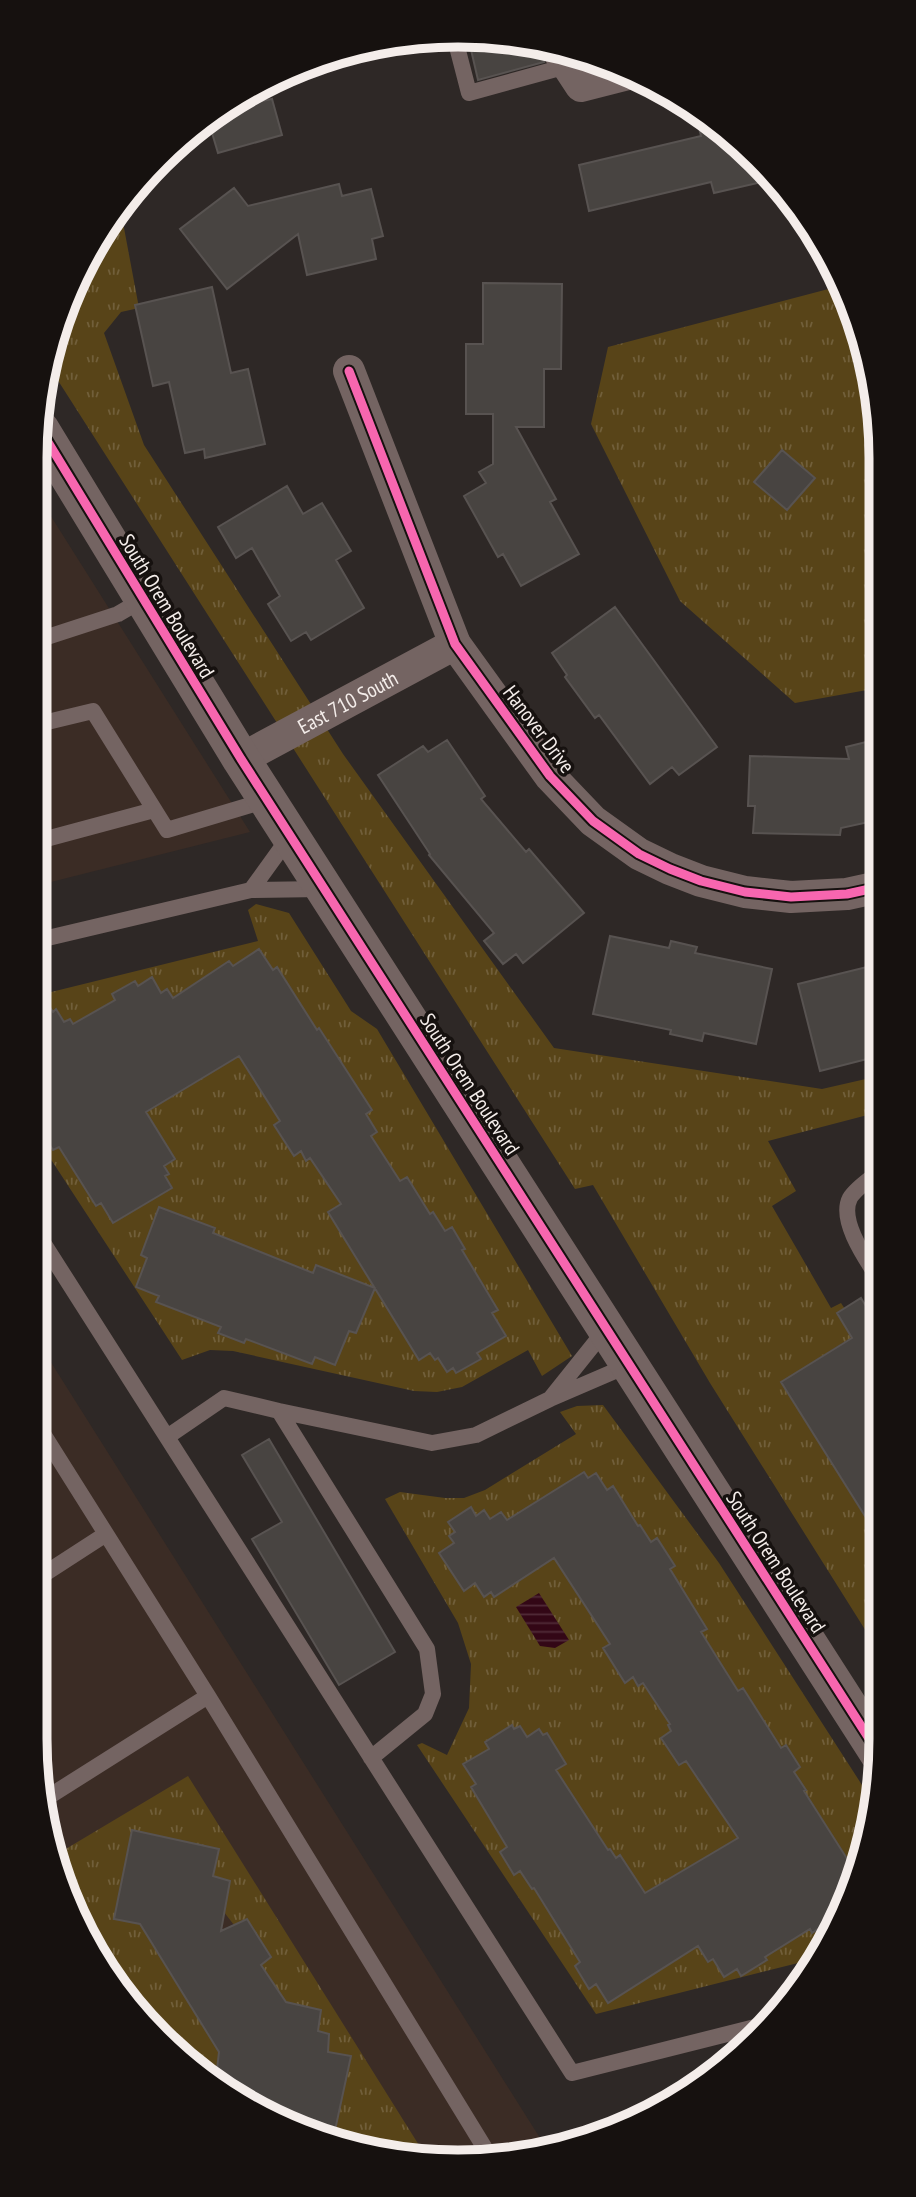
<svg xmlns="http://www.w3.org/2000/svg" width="916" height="2197" font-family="'PT Sans Narrow',sans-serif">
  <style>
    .built { fill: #3b2c25 }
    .grass { fill: url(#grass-tufts) }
    .water { fill: url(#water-rules) }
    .building { fill: #484441; stroke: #585351; stroke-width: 2 }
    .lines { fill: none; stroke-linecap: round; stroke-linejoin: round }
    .service { stroke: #746462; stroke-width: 16 }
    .minor { stroke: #746462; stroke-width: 32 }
    .tertiary { stroke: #746462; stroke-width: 38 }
    .cycleway-casing { stroke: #16110f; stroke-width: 13 }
    .cycleway { stroke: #f766af; stroke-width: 9 }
    .labels { text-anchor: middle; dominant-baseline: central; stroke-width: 7; stroke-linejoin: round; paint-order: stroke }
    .street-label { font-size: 21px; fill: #f4edea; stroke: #16110f }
    .rim { fill: none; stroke: #f4edea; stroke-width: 9 }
  </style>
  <defs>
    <pattern id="grass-tufts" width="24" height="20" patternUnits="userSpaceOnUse" patternTransform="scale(1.75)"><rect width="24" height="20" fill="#584418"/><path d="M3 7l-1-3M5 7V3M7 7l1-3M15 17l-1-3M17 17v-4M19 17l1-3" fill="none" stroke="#715f3a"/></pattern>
    <pattern id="water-rules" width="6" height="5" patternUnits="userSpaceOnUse" patternTransform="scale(1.75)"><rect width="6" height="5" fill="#330716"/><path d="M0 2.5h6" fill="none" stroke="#512b38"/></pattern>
  </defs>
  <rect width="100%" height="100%" fill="#2e2826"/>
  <path class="built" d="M35,491l215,341 -215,54z
    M35,1337l505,801 101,-26 -100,42 -139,4 -155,-52 -107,-88 -82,-143 -23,-136z"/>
  <path class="grass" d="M121,212l18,96 -18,4 -17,21 40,112 199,309 211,294 268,41 57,-13v36l-111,29 28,50 -24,15 59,102 10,-5 39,60v25l-31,-49 -68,43 99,158 1,115 -171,-272 -117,-198 -18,4 -525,-821 7,-46z
    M836,287l42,182v219l-83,15 -115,-102 -89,-177 17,-77z
    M256,904l33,9 62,98 26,18 195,327 -30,20 -14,-26 -66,37 -25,5 -23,-1 -181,-40 -23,-1 -28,10 -147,-225v-139l223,-55 -10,-31z
    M603,1405l116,158 152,236 -12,76 -45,84 -218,55 -179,-269 5,-2 25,12 22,-47 2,-44 -13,-41 -73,-124 15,-7 45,6h19l21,-8 91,-56 -16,-22 17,-6z
    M188,1776l239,382h-25l-68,-23 17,-79 -23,-4 1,-18 -11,-3 3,-21 -35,-8 -25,-37 10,-8 -24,-38 -13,6 -10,-13 5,-31 -16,-5 6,-27 -87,-19 -17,89 25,5 79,128 -3,26 16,1 17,27 -109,-88 -82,-143 -4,-19z"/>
  <path class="water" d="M539,1593l30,47 -14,8 -15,-2 -24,-39z"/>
  <path class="building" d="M469,41l73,10 2,11 -66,18z
    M254,91l3,11 15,-3 10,36 -64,18 -8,-27z
    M694,107l81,72 -61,14 -3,-11 -122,29 -10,-46 122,-29z
    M339,184l3,12 29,-7 12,47 -11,3 4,20 -69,16 -9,-41 -71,55 -47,-60 54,-41 14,18z
    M483,283l79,1 -1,85h-17v58h-28l40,72 -6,3 29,52 -58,32 -18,-32 -5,3 -34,-61 22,-13 -7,-11 14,-8v-50h-27v-70h17z
    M212,287l19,86 17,-4 17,75 -60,14 -1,-9 -19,4 -16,-71 -16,4 -18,-81z
    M782,450l33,28 -28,32 -33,-28z
    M287,486l16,28 19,-11 29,48 -15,9 28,48 -53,32 -5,-8 -15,9 -23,-37 12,-8 -28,-48 -16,10 -18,-31z
    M615,607l102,140 -38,28 -7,-8 -22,17 -51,-69 -4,3 -30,-41 2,-2 -15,-22z
    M878,739v81l-37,8 -1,7 -87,-2 2,-27h-7l2,-50 99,3 -3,-12z
    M447,740l38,56 -4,3 45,53 3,-3 55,64 -61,50 -7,-9 -13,10 -19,-23 10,-8 -65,-78 1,-1 -52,-79 45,-29 5,6z
    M610,936l59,12 2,-7 26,6 -2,6 77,16 -16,75 -52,-11 -2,8 -32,-7 1,-4 -78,-16z
    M259,949l14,21 4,-3 40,63 2,-2 53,82 -6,4 11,18 -6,4 29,45 7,-4 23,37 3,-2 12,19 7,-4 13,22 -3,1 36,60 -6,3 14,23 -29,17 4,6 -25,14 -3,-5 -6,4 -9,-14 -3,2 -5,-7 -11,7 -91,-148 13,-8 -31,-46 -4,3 -5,-10 -7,5 -20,-31 6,-4 -41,-65 -93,56 29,47 -11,7 5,8 -4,2 7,12 -59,35 -12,-20 -5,3 -37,-59 -6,3 -14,-22 5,-3 -9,-15v-126l18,28 3,-3 8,13 6,-3 3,5 42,-24 -3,-6 23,-13 3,5 14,-9 9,16 6,-4 6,9 56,-37 4,5z
    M879,964v92l-59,15 -22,-87z
    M159,1207l56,21 -2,5 100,40 3,-8 59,23 -19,45 -7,-2 -14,34 -20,-8 -3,7 -66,-25 -2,4 -26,-10 3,-6 -65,-25 3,-6 -23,-9 11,-29 -6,-3z
    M861,1298l15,25 4,-3v220l-99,-158 71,-44 -15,-25z
    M269,1439l126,213 -56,33 -87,-146 30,-17 -40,-67z
    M584,1472l4,6 8,-5 11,17 6,-4 25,40 2,-1 11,17 6,-4 18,28 -5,3 37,60 -6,3 37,59 5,-3 38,60 5,-3 14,22 -6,5 12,18 -2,1 54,85 -34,64 -6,-11 -6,4 -2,-4 -45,28 2,3 -26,16 -4,-7 -13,8 -11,-18 -5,3 -10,-16 -90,57 -12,-19 -7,5 -14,-23 5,-4 -46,-74 -2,1 -12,-18 -6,4 -14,-23 7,-5 -36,-60 5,-3 -13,-20 26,-15 -4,-7 27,-17 2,4 6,-3 7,11 12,-8 4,6 4,-2 19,31 -10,6 52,80 2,-1 6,9 4,-3 25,38 93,-55 -52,-77 -7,4 -18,-27 10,-7 -3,-6 2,-1 -27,-41 -5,3 -5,-9 -8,6 -22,-35 7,-4 -56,-86 -60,39 -3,-5 -7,5 -9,-14 -11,8 -25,-38 15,-10 -5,-7 6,-4 -7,-10 23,-15 5,9 8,-6 6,9 11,-7 6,8z
    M132,1830l87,19 -6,27 17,5 -9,50 26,-12 24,38 -10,8 25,37 35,8 -3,21 11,3 -1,18 23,4 -17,79 -85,-29 -17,-27 -16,-1 3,-26 -79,-128 -26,-5z"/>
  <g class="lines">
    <path class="service" d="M455,39l14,54 98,-27
      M35,641l83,-27 24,-14
      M35,725l58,-14 74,119 100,-30
      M290,836l-39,54 71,-1
      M35,842l119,-32
      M35,941l216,-51
      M879,1172c-9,7 -23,16 -29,26 -12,23 18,64 30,83
      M35,1230l537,843 191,-48
      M606,1329l-56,70 79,-34
      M279,1411l148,238 6,45 -8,20 -54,44
      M35,1421l173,275 281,459
      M167,1437l57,-39 55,13 153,32 44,-8 74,-36
      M35,1580l71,-46
      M45,1799l163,-103"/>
    <g class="minor">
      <path d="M560,54l21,32 47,-12"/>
      <path d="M349,371l106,273 95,132 43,45 46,33 31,15 31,12 44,11 46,5 56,-3 32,-7"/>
      <path id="s1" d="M241,759l214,-115"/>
    </g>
    <path class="tertiary" d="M40,429l201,330 638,995"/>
    <defs>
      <path id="cycleway" d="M349,371l106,273 95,132 43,45 46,33 31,15 31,12 44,11 46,5 56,-3 32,-7
        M40,429l201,330 638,995"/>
    </defs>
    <use href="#cycleway" class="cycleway-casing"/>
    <use href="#cycleway" class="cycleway"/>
  </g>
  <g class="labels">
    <g class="street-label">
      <text transform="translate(167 606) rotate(59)">South Orem Boulevard</text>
      <text stroke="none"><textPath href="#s1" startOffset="121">East 710 South</textPath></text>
      <text transform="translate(539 729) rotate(53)">Hanover Drive</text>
      <text transform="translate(470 1084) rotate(57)">South Orem Boulevard</text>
      <text transform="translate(776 1562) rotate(57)">South Orem Boulevard</text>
    </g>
  </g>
  <path d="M0 0H916V2197H0ZM458 47H458A411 411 0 0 1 869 458V1739A411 411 0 0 1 458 2150H458A411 411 0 0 1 47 1739V458A411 411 0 0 1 458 47Z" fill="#16110f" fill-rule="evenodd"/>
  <path class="rim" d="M458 47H458A411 411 0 0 1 869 458V1739A411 411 0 0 1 458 2150H458A411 411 0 0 1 47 1739V458A411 411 0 0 1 458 47Z"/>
</svg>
